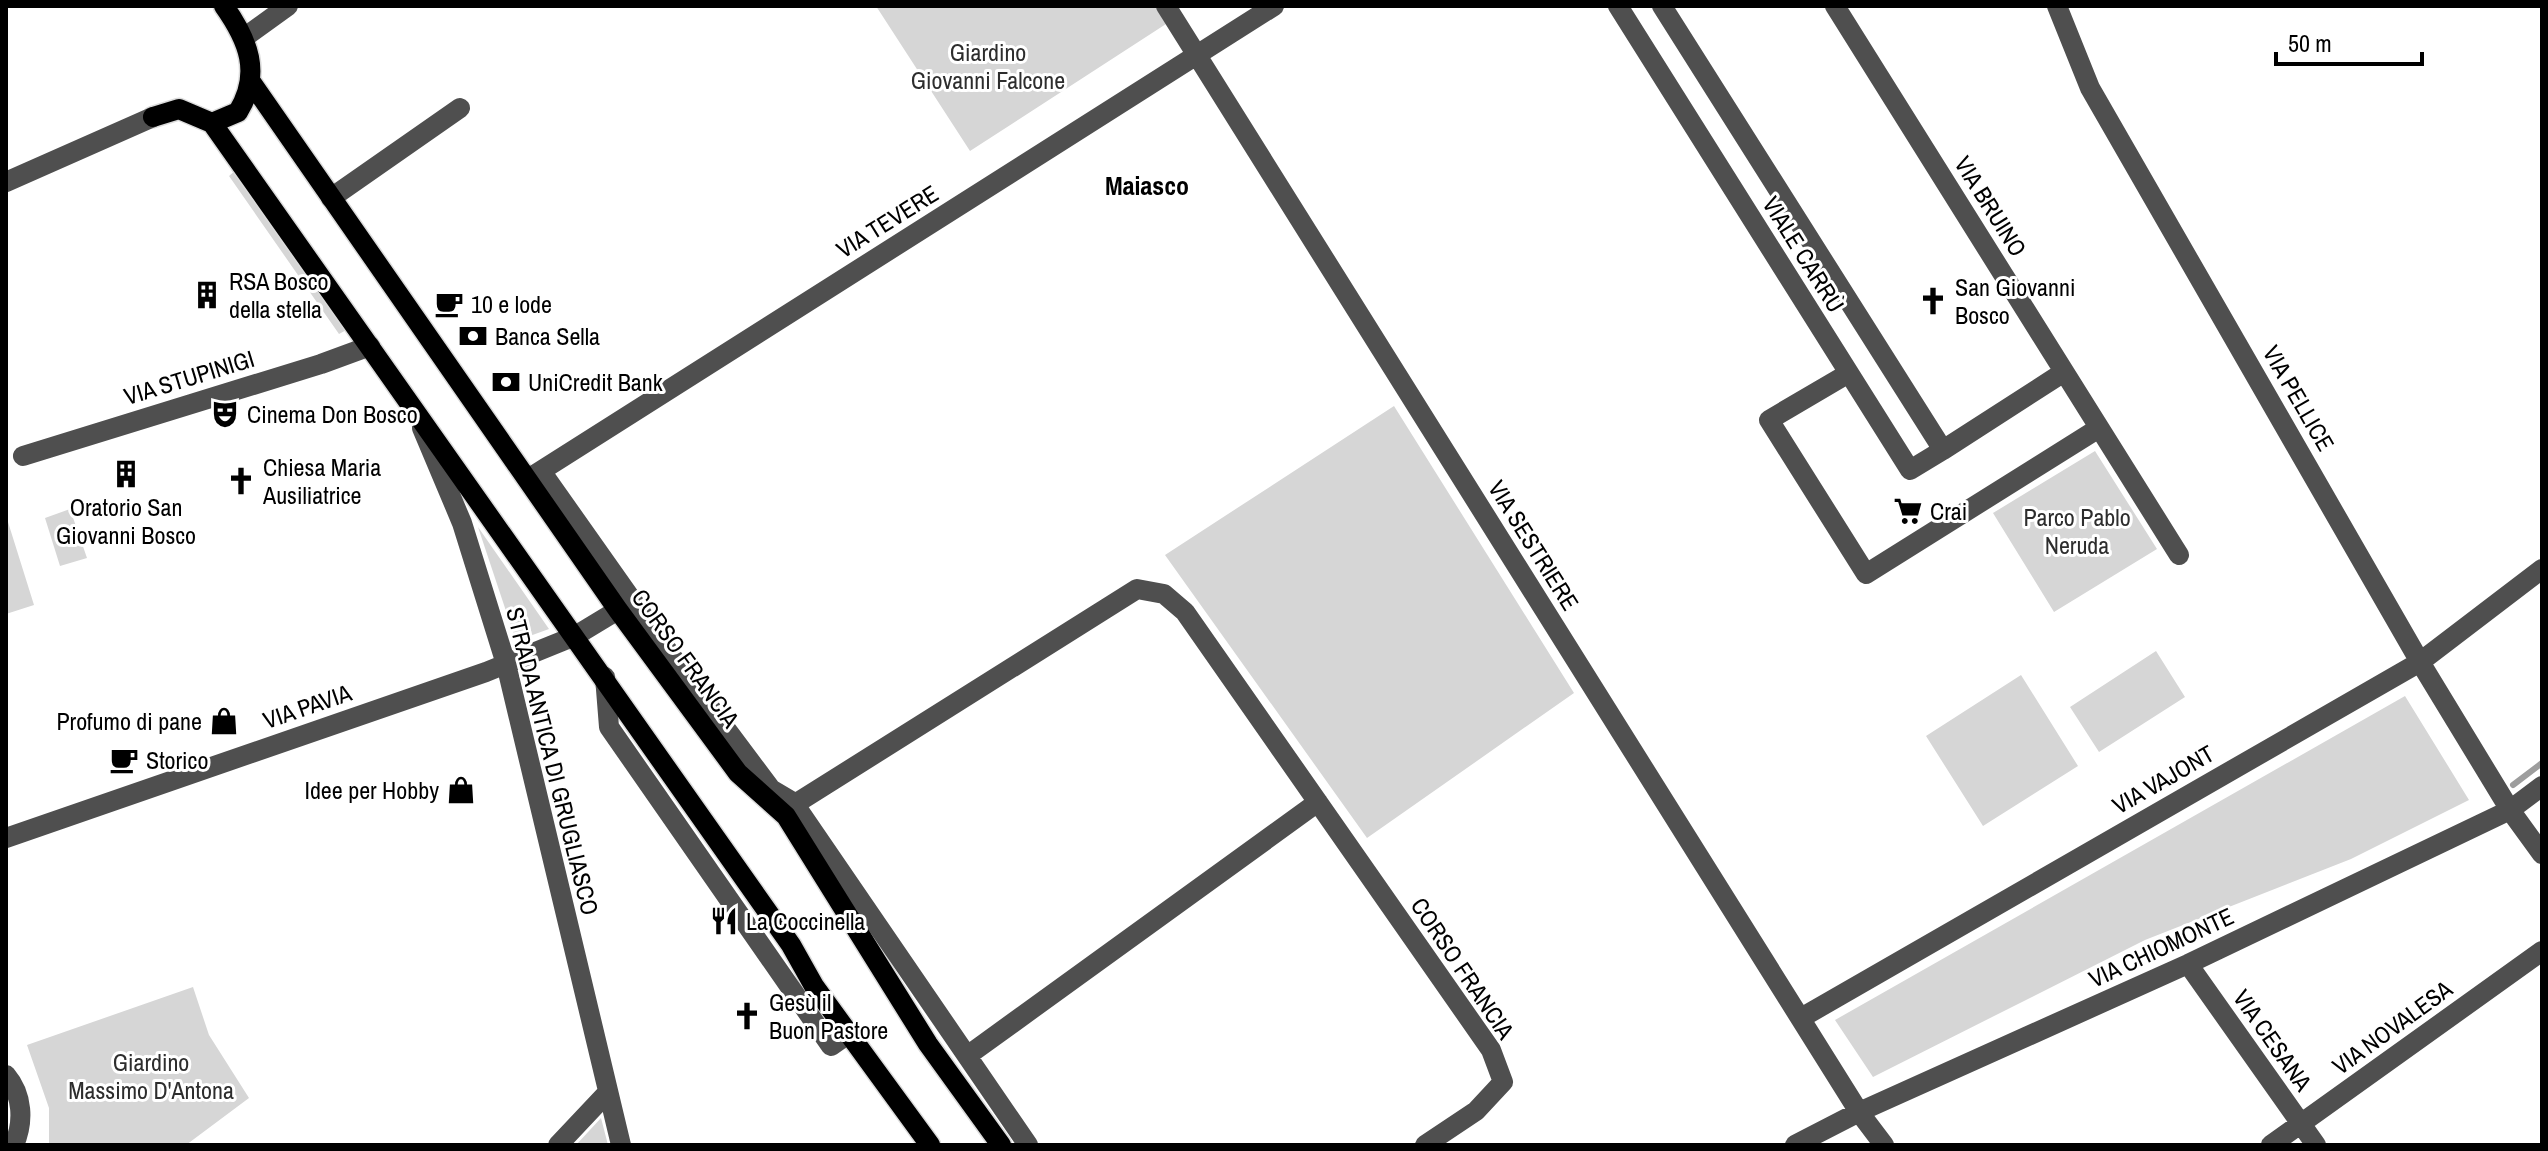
<svg xmlns="http://www.w3.org/2000/svg" width="2548" height="1151" font-family="'Archivo Narrow',sans-serif">
  <style>
    .green { fill: #d6d6d6 }
    .lines { fill: none; stroke-linecap: round; stroke-linejoin: round }
    .stream { stroke: #9d9d9d; stroke-width: 6 }
    .major-casing { stroke: #dbdbdb; stroke-width: 23 }
    .minor { stroke: #4f4f4f; stroke-width: 20 }
    .major { stroke: #000; stroke-width: 20 }
    .labels { text-anchor: middle; dominant-baseline: central; stroke-width: 6; stroke-linejoin: round; paint-order: stroke }
    .park-label { font-size: 24px; fill: #2d2d2d; stroke: #fff }
    .street-label { font-size: 24px; fill: #000; stroke: #fff }
    .poi-label { font-size: 24px; fill: #000; stroke: #fff; text-anchor: start }
    .neighbourhood-label { font-size: 26px; font-weight: bold; fill: #000; stroke: #fff }
  </style>
  <rect width="100%" height="100%" fill="#fff"/>
  <path class="green" d="M876,6h279l11,18 -196,127z
    M236,170l114,158 -11,6 -110,-158z
    M1394,406l180,287 -207,145 -202,-283z
    M2095,451l62,98 -103,63 -61,-99z
    M70,509l17,49 -27,8 -15,-48z
    M8,522l26,83 -28,9v-91z
    M478,527l71,102 -33,12z
    M2156,651l29,46 -86,55 -29,-45z
    M2021,675l57,91 -95,60 -57,-90z
    M2405,696l64,104 -118,59 -206,81 -272,137 -38,-57z
    M193,987l16,48 40,63 -63,47h-137v-37l-22,-63z
    M601,1118l7,27h-32z"/>
  <g class="lines">
    <path class="stream" d="M2513,785l29,-22"/>
    <defs>
      <path id="major" d="M251,82l367,528 120,163 48,43 142,228 73,101
        M153,117l26,-8 33,14 26,-11c24,-39 10,-72 -14,-106
        M212,123l579,822 23,41 116,159"/>
    </defs>
    <use href="#major" class="major-casing"/>
    <path class="minor" d="M1166,6l693,1106 25,33
      M1618,6l292,464 33,-20 -281,-444
      M1835,6l344,549
      M2057,6l33,82 330,574 90,148 32,44
      M245,37l43,-31
      M6,182l147,-65
      M331,198l129,-90
      M1849,373l-80,47 97,154 233,-146
      M422,428l40,95 44,141 115,481
      M1943,450l121,-78
      M23,456l298,-92 49,-18
      M541,471l132,187 98,131 22,13 235,343
      M528,479l746,-473
      M605,677l4,50 222,319 17,-12
      M795,804l342,-215 27,5 21,18 306,438 12,32 -27,29 -51,34
      M6,838l480,-166 89,-36 43,-26
      M2188,964l128,181
      M1801,1018l619,-356 122,-93
      M967,1056l351,-254
      M6,1075c17,20 18,47 8,70
      M558,1145l50,-53
      M1795,1145l64,-33 329,-148 322,-154 32,-24
      M2271,1145l271,-194"/>
    <use href="#major" class="major"/>
  </g>
  <defs>
    <symbol id="building-bare" viewBox="-9 -9 18 18"><path d="M-4-6H4V6H1V3H-1V6H-4ZM-2.5-4.3h1.7v1.8h-1.7ZM.8-4.3h1.7v1.8H.8ZM-2.5-1h1.7V.8h-1.7ZM.8-1h1.7V.8H.8Z" fill="#000" stroke="#fff" stroke-width="2.5" paint-order="stroke"/></symbol>
    <symbol id="church-bare" viewBox="-9 -9 18 18"><path d="M-1.2-6h2.4v3.5h3.3v2.4h-3.3V6h-2.4V-.1h-3.3v-2.4h3.3Z" fill="#000" stroke="#fff" stroke-width="2.5" paint-order="stroke"/></symbol>
    <symbol id="cafe-bare" viewBox="-9 -9 18 18"><path d="M-5.5-4.5H6V0H3Q3 3.5 0 3.5H-2.5Q-5.5 3.5-5.5 0ZM3-3.2v2h1.7v-2ZM-6 4.5H4V6H-6Z" fill="#000" stroke="#fff" stroke-width="2.5" paint-order="stroke"/></symbol>
    <symbol id="bank-bare" viewBox="-9 -9 18 18"><path d="M-6-4H6V4H-6ZM0-2.3a2.3 2.3 0 1 0 0 4.6a2.3 2.3 0 1 0 0-4.6Z" fill="#000" stroke="#fff" stroke-width="2.5" paint-order="stroke"/></symbol>
    <symbol id="theatre-bare" viewBox="-9 -9 18 18"><path d="M-5-5.5Q0-4 5-5.5V0Q5 5 0 6Q-5 5-5 0ZM-3.3-2.5H-1v1.5H-3.3ZM1-2.5H3.3v1.5H1ZM-2.8 1Q0 5.5 2.8 1Z" fill="#000" stroke="#fff" stroke-width="2.5" paint-order="stroke"/></symbol>
    <symbol id="supermarket-bare" viewBox="-9 -9 18 18"><path d="M-6-5.5h2.5l.6 2H6L4.5 2H-2.5L-4.4-4H-6ZM-1.5 3.2a1.3 1.3 0 1 0 .1 0ZM3 3.2a1.3 1.3 0 1 0 .1 0Z" fill="#000" stroke="#fff" stroke-width="2.5" paint-order="stroke"/></symbol>
    <symbol id="shop-bare" viewBox="-9 -9 18 18"><path d="M-5-2.5h2.3a2.7 3.5 0 0 1 5.4 0H5L5.5 6h-11ZM-1.5-2.5h3a1.5 2.3 0 0 0-3 0Z" fill="#000" stroke="#fff" stroke-width="2.5" paint-order="stroke"/></symbol>
    <symbol id="restaurant-bare" viewBox="-9 -9 18 18"><path d="M-5-6h1v4h1v-4h1v4h1v-4h1v5L-1.5 .5V6h-2V.5L-5-1ZM5-6V6H3V1.5H1.5Q1.5-4 5-6Z" fill="#000" stroke="#fff" stroke-width="2.5" paint-order="stroke"/></symbol>
  </defs>
  <g fill-rule="evenodd">
    <use href="#building-bare" x="187" y="275" width="40" height="40"/>
    <use href="#church-bare" x="1913" y="281" width="40" height="40"/>
    <use href="#cafe-bare" x="429" y="284" width="40" height="40"/>
    <use href="#bank-bare" x="453" y="316" width="40" height="40"/>
    <use href="#bank-bare" x="486" y="362" width="40" height="40"/>
    <use href="#theatre-bare" x="205" y="394" width="40" height="40"/>
    <use href="#building-bare" x="106" y="454" width="40" height="40"/>
    <use href="#church-bare" x="221" y="461" width="40" height="40"/>
    <use href="#supermarket-bare" x="1888" y="491" width="40" height="40"/>
    <use href="#shop-bare" x="204" y="701" width="40" height="40"/>
    <use href="#cafe-bare" x="104" y="740" width="40" height="40"/>
    <use href="#shop-bare" x="441" y="770" width="40" height="40"/>
    <use href="#restaurant-bare" x="704" y="901" width="40" height="40"/>
    <use href="#church-bare" x="727" y="996" width="40" height="40"/>
  </g>
  <g class="labels">
    <g class="park-label">
      <text x="988" y="52">Giardino<tspan x="988" dy="28">Giovanni Falcone</tspan></text>
      <text x="2077" y="517">Parco Pablo<tspan x="2077" dy="28">Neruda</tspan></text>
      <text x="151" y="1062">Giardino<tspan x="151" dy="28">Massimo D'Antona</tspan></text>
    </g>
    <g class="street-label">
      <text transform="translate(1991 206) rotate(58)">VIA BRUINO</text>
      <text transform="translate(887 221) rotate(-32)">VIA TEVERE</text>
      <text transform="translate(1804 254) rotate(58)">VIALE CARRÙ</text>
      <text transform="translate(189 377) rotate(-17)">VIA STUPINIGI</text>
      <text transform="translate(2299 398) rotate(60)">VIA PELLICE</text>
      <text transform="translate(1534 545) rotate(58)">VIA SESTRIERE</text>
      <text transform="translate(686 658) rotate(54)">CORSO FRANCIA</text>
      <text transform="translate(307 706) rotate(-19)">VIA PAVIA</text>
      <text transform="translate(553 761) rotate(76)">STRADA ANTICA DI GRUGLIASCO</text>
      <text transform="translate(2163 779) rotate(-30)">VIA VAJONT</text>
      <text transform="translate(2161 947) rotate(-25)">VIA CHIOMONTE</text>
      <text transform="translate(1463 968) rotate(56)">CORSO FRANCIA</text>
      <text transform="translate(2392 1027) rotate(-36)">VIA NOVALESA</text>
      <text transform="translate(2273 1040) rotate(55)">VIA CESANA</text>
    </g>
    <g class="poi-label">
      <text x="229" y="281">RSA Bosco<tspan x="229" dy="28">della stella</tspan></text>
      <text x="1955" y="287">San Giovanni<tspan x="1955" dy="28">Bosco</tspan></text>
      <text x="471" y="304">10 e lode</text>
      <text x="495" y="336">Banca Sella</text>
      <text x="528" y="382">UniCredit Bank</text>
      <text x="247" y="414">Cinema Don Bosco</text>
      <text x="263" y="467">Chiesa Maria<tspan x="263" dy="28">Ausiliatrice</tspan></text>
      <text x="126" y="507" text-anchor="middle">Oratorio San<tspan x="126" dy="28">Giovanni Bosco</tspan></text>
      <text x="1930" y="511">Crai</text>
      <text x="202" y="721" text-anchor="end">Profumo di pane</text>
      <text x="146" y="760">Storico</text>
      <text x="439" y="790" text-anchor="end">Idee per Hobby</text>
      <text x="746" y="921">La Coccinella</text>
      <text x="769" y="1002">Gesù il<tspan x="769" dy="28">Buon Pastore</tspan></text>
    </g>
    <g class="neighbourhood-label">
      <text x="1147" y="185">Maiasco</text>
    </g>
  </g>
  <rect width="2548" height="1151" fill="none" stroke="#000000" stroke-width="16"/>
  <path d="M2276 52v12h146v-12" fill="none" stroke="#000000" stroke-width="4"/>
  <text x="2288" y="52" font-size="24" fill="#000000" stroke="#ffffff" stroke-width="6" paint-order="stroke">50 m</text>
</svg>
